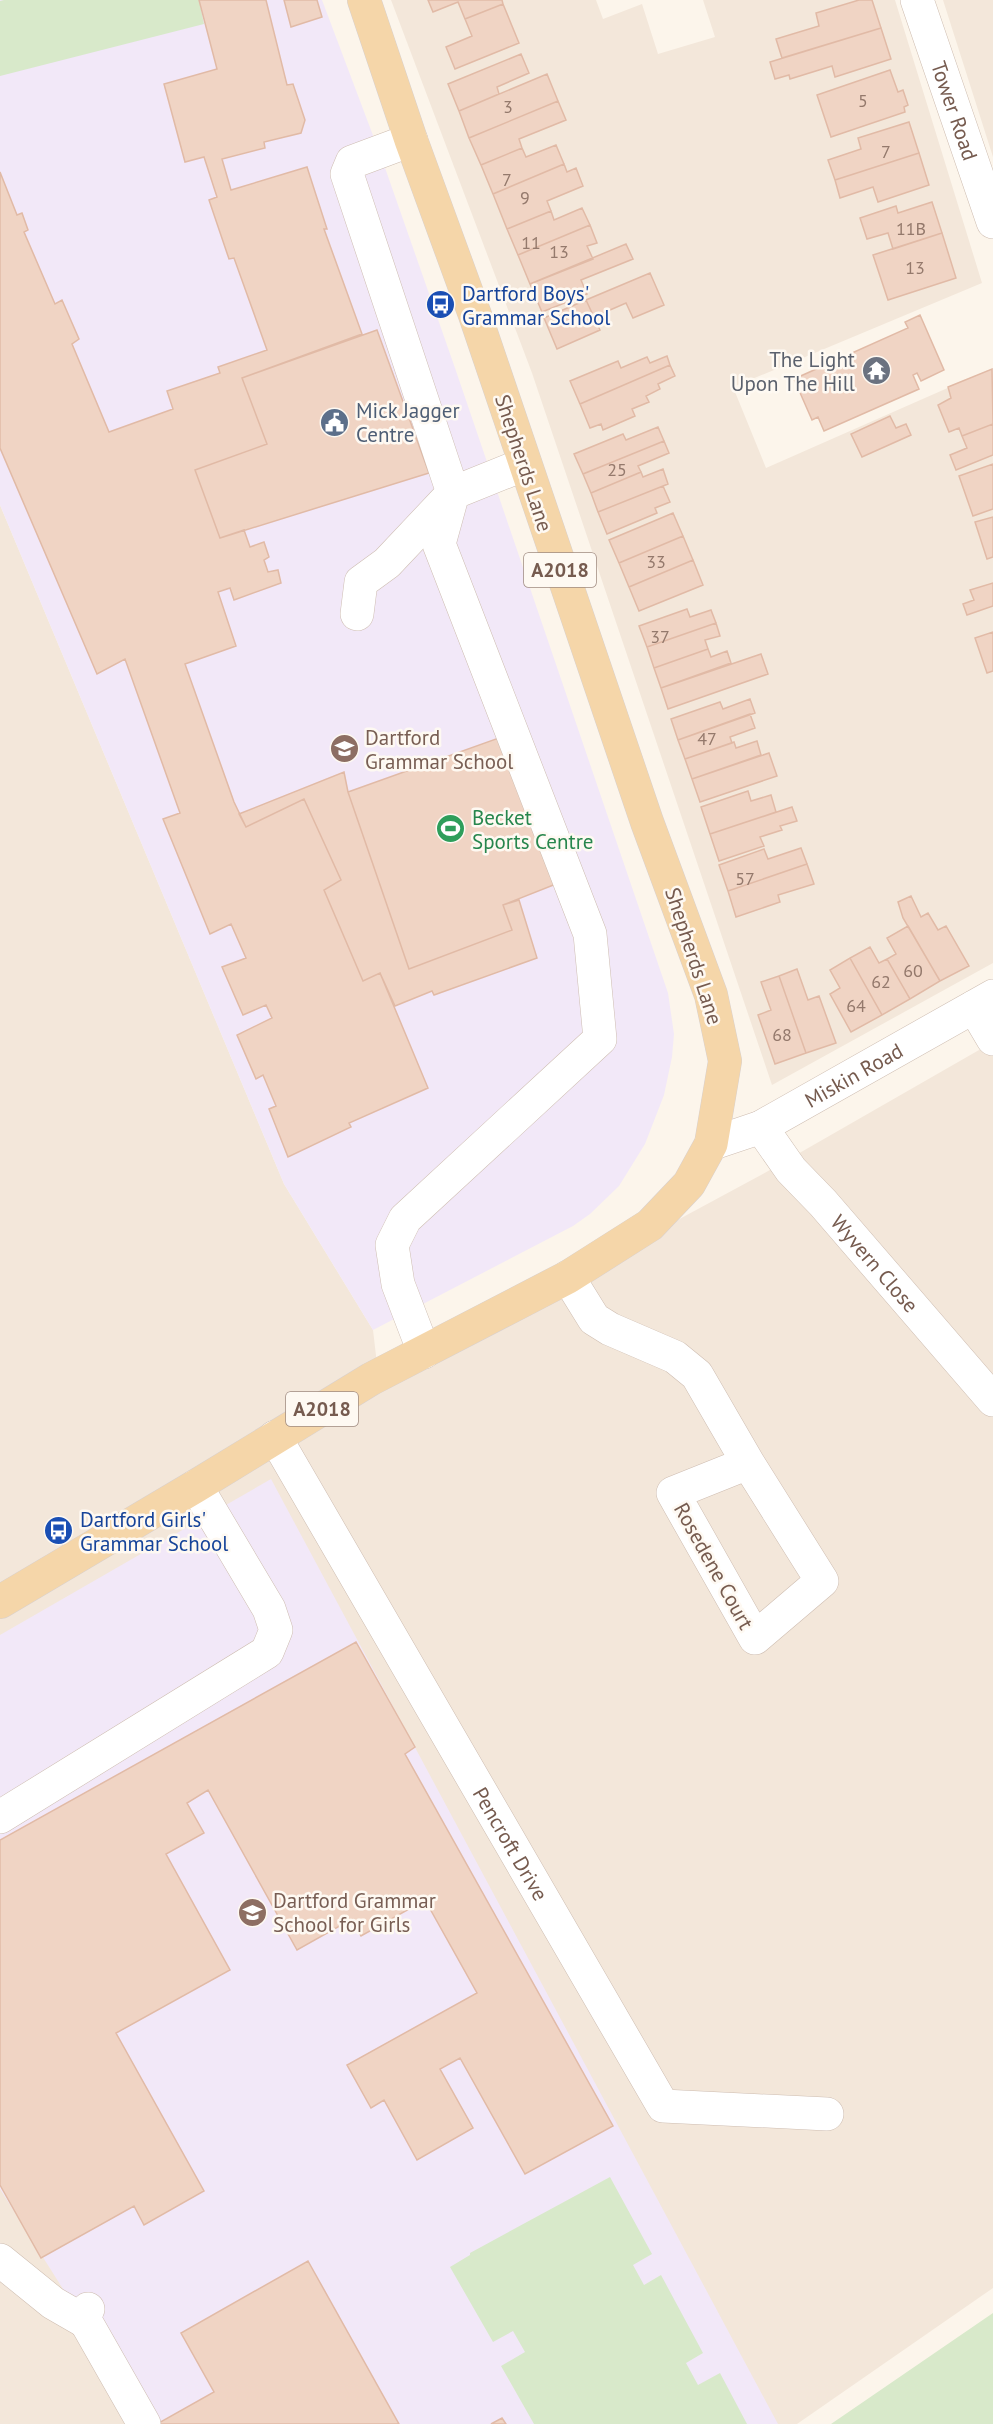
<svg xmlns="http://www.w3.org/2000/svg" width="993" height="2424" font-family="'PT Sans',sans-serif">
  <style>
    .residential { fill: #f3e7da }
    .education { fill: #f2e8f8 }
    .green { fill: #d8e9ca }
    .building { fill: #f0d4c4; stroke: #e1baa6; stroke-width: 1.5 }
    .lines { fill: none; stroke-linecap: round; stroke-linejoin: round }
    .minor-casing { stroke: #cebdb1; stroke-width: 34 }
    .major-casing { stroke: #d9d1ce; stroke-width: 34 }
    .minor { stroke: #fff; stroke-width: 33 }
    .major { stroke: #f5d6a9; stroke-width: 33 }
    .labels { text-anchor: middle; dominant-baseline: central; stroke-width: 5; stroke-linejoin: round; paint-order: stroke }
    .number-label { font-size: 18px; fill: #94796c }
    .shield { fill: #fef9f2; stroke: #9f8a80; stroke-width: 1.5 }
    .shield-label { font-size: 20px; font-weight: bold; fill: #765b4f }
    .street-label { font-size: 21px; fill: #765b4f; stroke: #fef9f2 }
    .transit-label { font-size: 21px; fill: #164399; stroke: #fef9f2; text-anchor: start }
    .worship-label { font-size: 21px; fill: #5b616d; stroke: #fef9f2; text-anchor: end }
    .service-label { font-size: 21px; fill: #4e5e75; stroke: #fef9f2; text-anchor: start }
    .education-label { font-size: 21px; fill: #785e54; stroke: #fef9f2; text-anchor: start }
    .leisure-label { font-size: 21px; fill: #27864d; stroke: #fef9f2; text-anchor: start }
  </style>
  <rect width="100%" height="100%" fill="#fcf5eb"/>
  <path class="residential" d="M391,0h205l7,19 39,-15 16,50 57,-17 -12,-37h192l87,283 -249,104 33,81 227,-100v595l-221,122 -240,-712z
    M943,0h50v157z
    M0,505l284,679 89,146 6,51 382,-206 232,-133v1246l-196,136h-797z"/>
  <path class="education" d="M0,0h322l61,162 72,206 213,625 6,41 -2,23 -8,38 -19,49 -26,42 -29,28 -17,12 -200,104 -89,-146 -284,-679z
    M271,1479l507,945h-630l-148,-235v-554z"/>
  <path class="green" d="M4,0h195l5,24 -204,52v-75z
    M610,2177l42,77 -19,11 11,20 17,-10 42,78 -17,10 12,22 22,-12 27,51h-213l-33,-58 24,-14 -12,-21 -20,11 -43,-75 20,-12v-2z
    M993,2313v111h-162z"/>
  <path class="building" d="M199,0h67l21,85 6,-1 12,36 -4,13 -37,9 1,6 -43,11 9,31 76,-23 20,62h-3l38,105 -120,44 25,66 -72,26 25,68 24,-8 6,17 14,-5 5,15 -5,3 4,12 10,-2 3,13 -47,17 -4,-12 -12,4 18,54 -51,18 49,138 12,25 58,-28 37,81 -17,10 39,91 17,-8 48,115 -79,35 2,4 -63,30 -19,-48 7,-3 -13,-31 -7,4 -19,-44 35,-17 -6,-13 -23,10 -21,-48 24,-9 -15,-34 -21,10 -47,-115 17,-6 -55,-154 -28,15 -97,-226v-276l17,43 5,-2 6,17 -4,2 31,72 7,-4 17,39 -7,5 37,88 64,-23 -6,-18 53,-18 -2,-6 49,-17 -33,-92 -5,1 -20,-59 8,-3 -13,-40 -19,5 -21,-78 53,-15z
    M284,0h33l5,17 -31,10z
    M428,0h74l1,4 -38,15 -7,-17 -25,10z
    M859,0h13l9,28 -99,30 -6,-19 43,-13 -3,-13z
    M503,4l16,39 -64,26 -9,-22 26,-11 -7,-17z
    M881,28l10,31 -56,18 -3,-11 -42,13 -1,-4 -14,4 -5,-17z
    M521,54l8,19 -32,14 2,7 -40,17 -11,-27z
    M890,70l8,22 5,-2 5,15 -4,2 1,5 -74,25 -14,-42z
    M547,74l11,27 -89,37 -10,-27z
    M558,101l8,19 -47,19 3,9 -41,17 -12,-27z
    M909,122l10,31 -84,27 -7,-20 33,-11 -3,-11z
    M556,145l8,19 -71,30 -12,-29 41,-17 4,9z
    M919,153l10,32 -51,17 -5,-15 -33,11 -5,-18z
    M564,164l3,8 9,-4 7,18 -36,15 4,10 -44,18 -14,-35z
    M932,202l10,31 -49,16 -5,-16 -21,6 -7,-21 36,-12 2,7z
    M582,208l8,17 -72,30 -11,-26 44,-18 3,9z
    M590,225l7,18 -10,3 6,13 -63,25 -12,-29z
    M942,233l14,45 -68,22 -15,-45z
    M626,244l7,15 -52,21 6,14 -45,18 -12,-28z
    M650,273l14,32 -31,13 -7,-15 -32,14 -8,-17z
    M586,300l14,30 -43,19 -13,-31z
    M920,315l24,55 -23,11 -4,-8 -4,2 6,14 -95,42 -6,-14 -6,3 -18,-41 114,-51 -3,-6z
    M377,330l52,143 -209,65 -25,-68 72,-26 -25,-66z
    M667,356l3,9 -90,39 -10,-23 48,-20 3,7 26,-11 3,6z
    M670,365l5,11 -17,8 2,5 -14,7 3,6 -17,7 3,7 -32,14 -2,-6 -11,4 -10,-24z
    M992,369l1,55 -31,12 -3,-8 -10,4 -11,-27 13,-7 -3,-11z
    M890,416l6,12 10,-4 5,11 -49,22 -11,-23z
    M993,424v31l-37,15 -6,-15 17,-7 -5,-12z
    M658,427l6,14 -81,33 -9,-20 49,-20 3,6z
    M664,441l5,12 -31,13 3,6 -50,21 -8,-19z
    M993,464v45l-20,7 -14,-40z
    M663,469l5,15 -70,28 -7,-19 50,-21 2,5z
    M663,486l7,16 -15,6 2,5 -50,21 -9,-22z
    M673,513l10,23 -64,27 -10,-23z
    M993,517v40l-6,2 -12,-37z
    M683,536l10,24 -64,27 -10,-24z
    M693,560l10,25 -64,26 -10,-24z
    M993,583v23l-26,9 -4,-11 11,-4 -4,-10z
    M687,609l3,8 21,-7 5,13 -69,24 -8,-21z
    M716,623l4,13 -15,4 3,9 -54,19 -7,-21z
    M993,632v39l-6,2 -12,-35z
    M708,649l3,8 16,-6 4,12 -70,25 -7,-20z
    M761,654l7,20 -100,35 -7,-21z
    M750,699l5,14 -77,27 -7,-21 49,-17 3,7z
    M750,714l5,14 -25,9 2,6 -47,16 -7,-19z
    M510,734l51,148 -58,23 9,25 -103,39 -61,-177z
    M757,741l4,14 -69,24 -7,-20 49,-17 2,6z
    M769,753l8,23 -77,26 -8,-23z
    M344,772l4,20 61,177 103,-39 -9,-25 16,-5 18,58 -103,37 -2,-4 -37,15 -15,-33 -17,8 -39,-91 17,-10 -37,-81 -58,28 -7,-13z
    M748,791l3,10 20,-6 5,17 -66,22 -9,-27z
    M792,807l5,14 -17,5 2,4 -22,7 4,9 -45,15 -9,-27z
    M801,848l6,16 -79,27 -9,-26 45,-16 4,10z
    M807,864l7,20 -36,11 2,7 -44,15 -8,-26z
    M911,896l10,21 7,-4 10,17 8,-4 23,40 -29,15 -37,-63 -5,-16z
    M908,926l32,55 -30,18 -23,-40 9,-5 -9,-16z
    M870,947l9,16 8,-4 23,40 -28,16 -32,-57z
    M850,958l32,57 -31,17 -21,-38 10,-6 -10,-18z
    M797,969l11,31 11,-4 17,47 -30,10 -27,-77z
    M779,976l27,77 -31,11 -17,-49 13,-5 -10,-28z
    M356,1642l59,105 -10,7 208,372 -88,48 -65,-116 -20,11 33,59 -56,32 -33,-60 -13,8 -24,-43 130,-72 -52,-93 -64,36 -9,-17 -55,31 -89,-160 -21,13 17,30 -38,21 64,116 -114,63 88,158 -60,34 -10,-19 -93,52 -41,-73v-345z
    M308,2261l91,163h-242l57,-32 -33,-59z
    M502,2418l4,6h-15z"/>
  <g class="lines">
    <defs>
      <g id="minor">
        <path id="s1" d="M917,0l76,222"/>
        <path d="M357,614l4,-32 26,-19 66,-70 -106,-319 5,-12 59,-22"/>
        <path d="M974,1007l19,32"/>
        <path id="s2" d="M761,1127l30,43 32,33 170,197"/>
        <path id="s3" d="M711,1144l50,-17 232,-131"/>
        <path d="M568,1277l26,42 16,10 65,28 22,18 51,88 74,118 -67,57 -82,-145 75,-30"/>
        <path d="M424,1352l-26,-68 -6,-39 13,-26 195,-180 -10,-105 -151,-390 14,-51 72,-29"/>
        <path id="s4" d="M275,1437l388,669 164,8"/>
        <path d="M0,1817l267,-165 9,-22 -7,-21 -73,-123"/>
        <path d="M0,2260l53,43 33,19"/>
        <path d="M88,2309l-3,6 1,7 58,102"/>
      </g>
      <path id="major" d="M0,1602l196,-116 175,-107 197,-102 82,-52 39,-41 22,-40 14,-83 -14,-66 -64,-173 -172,-507 -64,-175 -47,-140"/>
    </defs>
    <use href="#minor" class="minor-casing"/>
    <use href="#major" class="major-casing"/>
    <use href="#minor" class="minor"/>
    <use href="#major" class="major"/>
  </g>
  <defs>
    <symbol id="bus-disc" viewBox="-11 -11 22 22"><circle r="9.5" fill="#1a4fb4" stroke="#fef9f2"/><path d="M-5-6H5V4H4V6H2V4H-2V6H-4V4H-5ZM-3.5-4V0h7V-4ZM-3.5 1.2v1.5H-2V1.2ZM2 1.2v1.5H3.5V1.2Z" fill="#fff"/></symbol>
    <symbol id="temple-disc" viewBox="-11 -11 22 22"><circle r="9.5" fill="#6b7280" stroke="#fef9f2"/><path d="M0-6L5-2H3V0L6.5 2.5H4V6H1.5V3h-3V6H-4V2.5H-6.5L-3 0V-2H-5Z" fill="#fff"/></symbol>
    <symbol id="civic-disc" viewBox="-11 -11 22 22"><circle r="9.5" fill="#5c6f8a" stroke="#fef9f2"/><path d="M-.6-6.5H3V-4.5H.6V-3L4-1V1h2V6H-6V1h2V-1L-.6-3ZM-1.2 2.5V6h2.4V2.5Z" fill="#fff"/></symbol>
    <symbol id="school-disc" viewBox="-11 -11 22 22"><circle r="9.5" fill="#8d6e63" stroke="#fef9f2"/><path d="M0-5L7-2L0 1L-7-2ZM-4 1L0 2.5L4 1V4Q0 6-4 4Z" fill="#fff"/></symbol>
    <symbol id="stadium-disc" viewBox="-11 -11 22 22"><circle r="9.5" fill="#2e9e5b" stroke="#fef9f2"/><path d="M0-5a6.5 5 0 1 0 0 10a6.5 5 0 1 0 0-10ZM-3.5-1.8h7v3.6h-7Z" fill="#fff"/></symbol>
  </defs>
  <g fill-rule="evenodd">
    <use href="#bus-disc" x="424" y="288" width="33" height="33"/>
    <use href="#temple-disc" x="860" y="354" width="33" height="33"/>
    <use href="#civic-disc" x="318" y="406" width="33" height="33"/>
    <use href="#school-disc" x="328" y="732" width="33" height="33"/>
    <use href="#stadium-disc" x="434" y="812" width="33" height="33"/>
    <use href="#bus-disc" x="42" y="1514" width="33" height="33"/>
    <use href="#school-disc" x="236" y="1896" width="33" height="33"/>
  </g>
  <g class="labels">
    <g class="number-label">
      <text x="863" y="100">5</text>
      <text x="508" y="106">3</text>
      <text x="886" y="151">7</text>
      <text x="507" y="179">7</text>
      <text x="525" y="197">9</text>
      <text x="911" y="228">11B</text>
      <text x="531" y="242">11</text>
      <text x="559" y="251">13</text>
      <text x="915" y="267">13</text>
      <text x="617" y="469">25</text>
      <text x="656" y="561">33</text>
      <text x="660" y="636">37</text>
      <text x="707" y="738">47</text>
      <text x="745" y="878">57</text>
      <text x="913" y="970">60</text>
      <text x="881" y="981">62</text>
      <text x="856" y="1005">64</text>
      <text x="782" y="1034">68</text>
    </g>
    <g class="shield">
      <rect x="524" y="553" width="72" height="34" rx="4.5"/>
      <rect x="286" y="1392" width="72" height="34" rx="4.5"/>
    </g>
    <g class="shield-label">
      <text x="560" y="570">A2018</text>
      <text x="322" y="1409">A2018</text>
    </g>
    <g class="street-label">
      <text stroke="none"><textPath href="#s1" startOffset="117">Tower Road</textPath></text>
      <text transform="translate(524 463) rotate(72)">Shepherds Lane</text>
      <text transform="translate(694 956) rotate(72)">Shepherds Lane</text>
      <text stroke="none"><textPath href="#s3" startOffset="159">Miskin Road</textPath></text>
      <text stroke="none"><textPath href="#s2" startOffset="178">Wyvern Close</textPath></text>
      <text transform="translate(714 1566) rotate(61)">Rosedene Court</text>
      <text stroke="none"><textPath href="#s4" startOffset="470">Pencroft Drive</textPath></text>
    </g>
    <g class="transit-label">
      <text x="462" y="293">Dartford Boys'<tspan x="462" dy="24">Grammar School</tspan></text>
      <text x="80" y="1519">Dartford Girls'<tspan x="80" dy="24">Grammar School</tspan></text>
    </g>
    <g class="worship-label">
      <text x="855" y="359">The Light<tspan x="855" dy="24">Upon The Hill</tspan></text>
    </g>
    <g class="service-label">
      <text x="356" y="410">Mick Jagger<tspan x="356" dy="24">Centre</tspan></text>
    </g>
    <g class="education-label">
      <text x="365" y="737">Dartford<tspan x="365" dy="24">Grammar School</tspan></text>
      <text x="273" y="1900">Dartford Grammar<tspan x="273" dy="24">School for Girls</tspan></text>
    </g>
    <g class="leisure-label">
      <text x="472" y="817">Becket<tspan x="472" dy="24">Sports Centre</tspan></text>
    </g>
  </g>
</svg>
